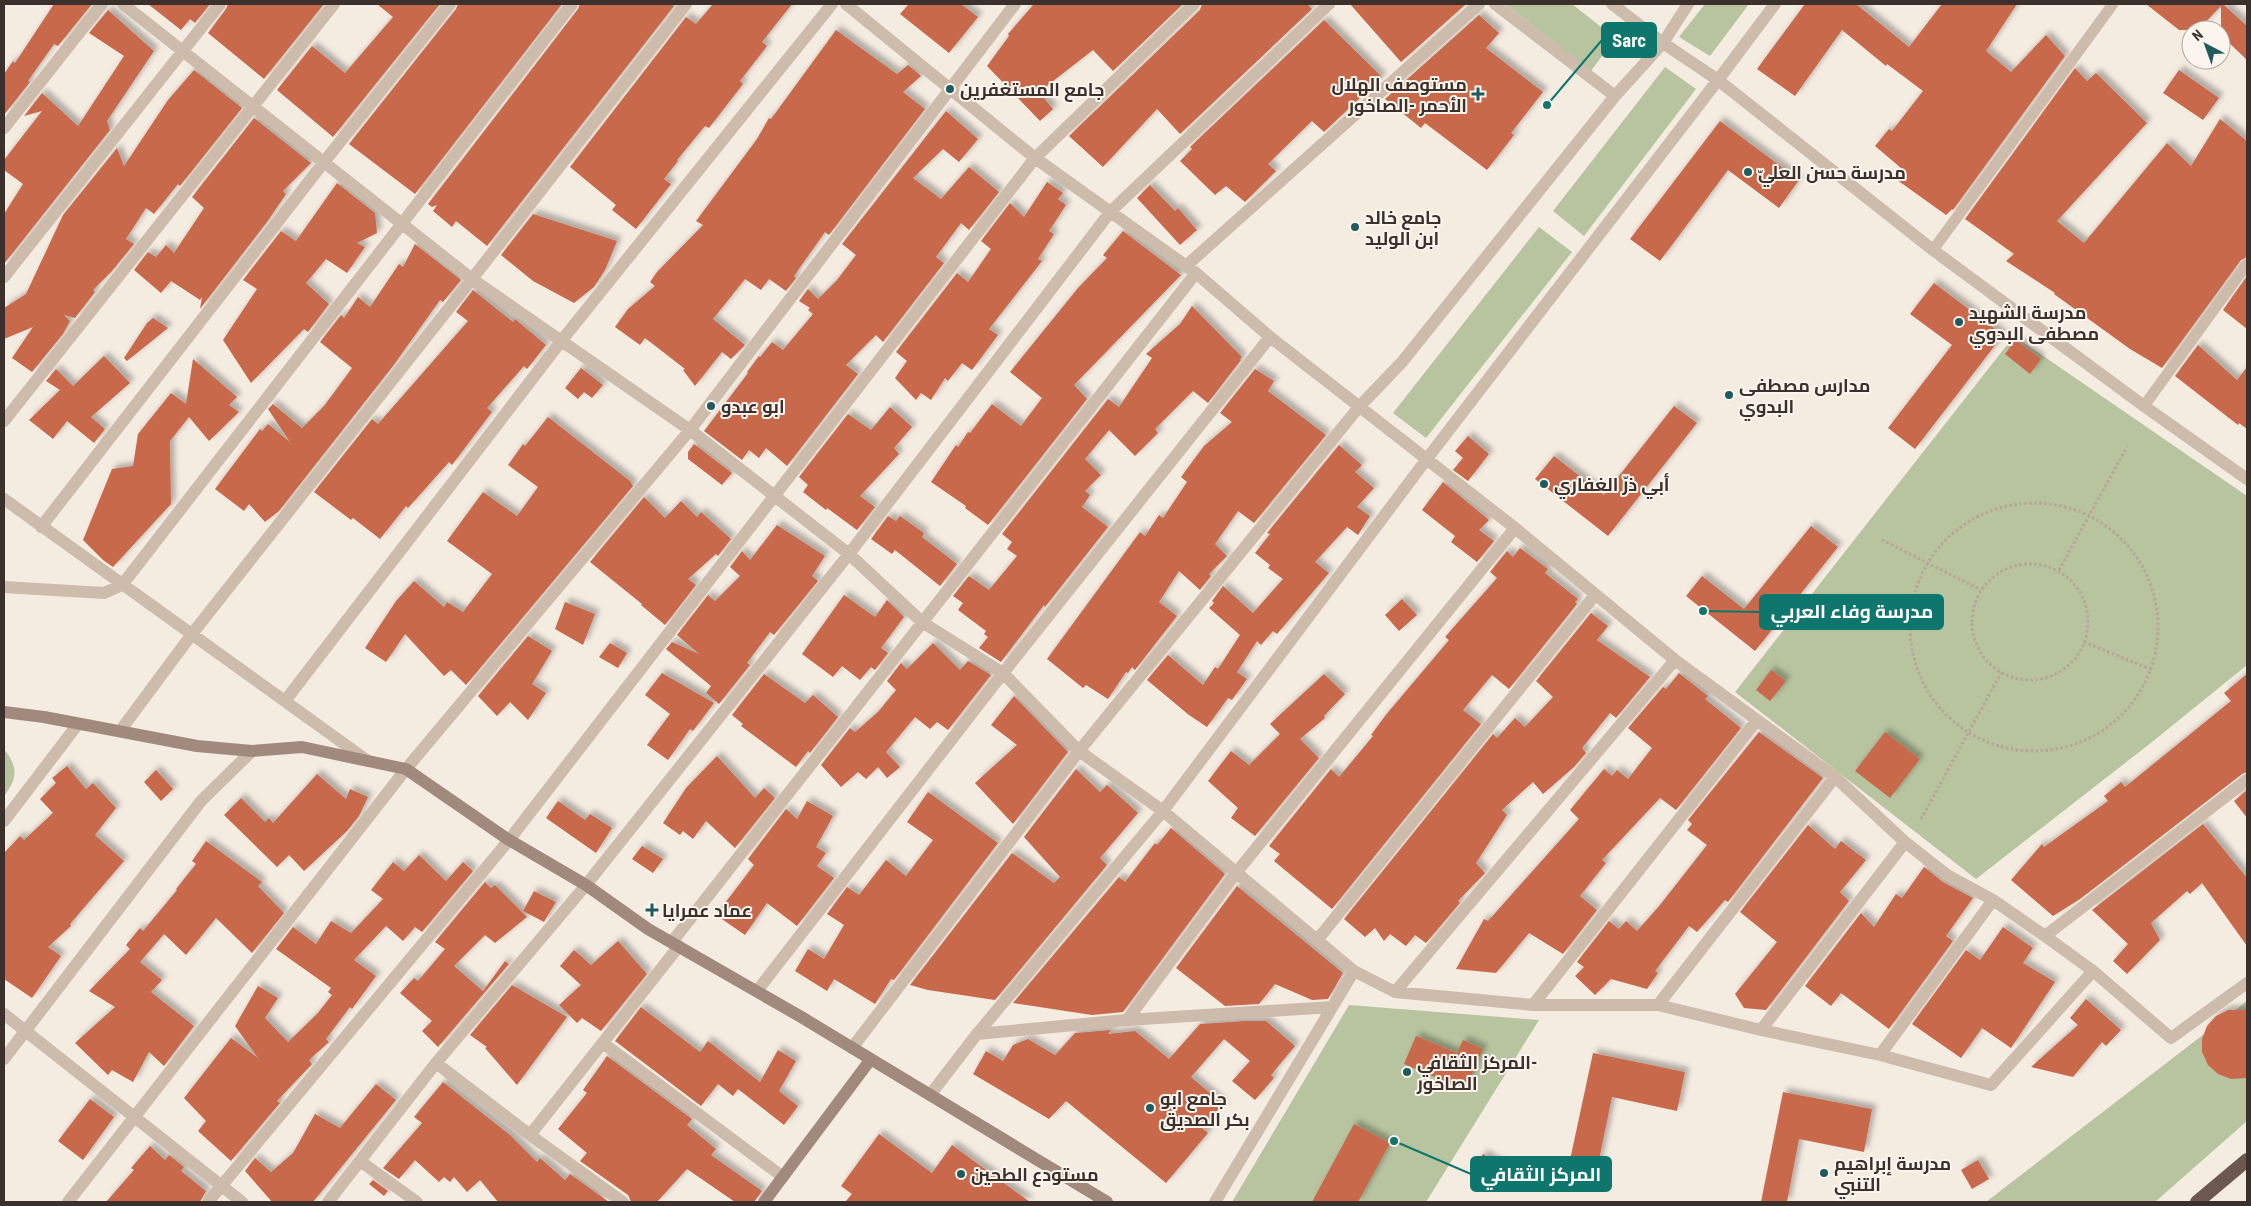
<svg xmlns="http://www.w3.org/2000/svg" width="2251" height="1206" font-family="'Roboto Condensed',Cairo,sans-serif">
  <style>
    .green { fill: #b8c4a0 }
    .building { fill: #c8694b; filter: url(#shadow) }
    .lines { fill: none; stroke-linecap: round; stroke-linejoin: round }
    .path { stroke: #b9a596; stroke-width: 3; stroke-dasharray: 2.5 2.5; stroke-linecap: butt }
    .service { stroke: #cdbbac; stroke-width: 11 }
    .minor { stroke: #cdbbac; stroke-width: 12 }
    .secondary { stroke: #a18a7d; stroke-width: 12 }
    .trunk { stroke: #6c584f; stroke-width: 14 }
    .poi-dot { fill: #1f5a5e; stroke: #fbf5ee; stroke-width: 2 }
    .labels { text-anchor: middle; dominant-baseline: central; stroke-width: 4; stroke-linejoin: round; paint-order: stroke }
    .poi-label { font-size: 18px; font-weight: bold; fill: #3b302b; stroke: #fbf5ee; text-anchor: start }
    .leader { fill: none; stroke: #0f766e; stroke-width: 2 }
    .callout-dot { fill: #0f766e; stroke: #fbf5ee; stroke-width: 2 }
    .callout { fill: #0f766e; stroke: #0f766e; stroke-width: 2 }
    .callout-label { font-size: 19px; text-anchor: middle; font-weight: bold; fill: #fff }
  </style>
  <defs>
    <filter id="shadow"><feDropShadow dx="4.5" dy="-4.5" stdDeviation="2.5" flood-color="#0004"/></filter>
  </defs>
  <rect width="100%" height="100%" fill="#f4ebe1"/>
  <path class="green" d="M1505,4h67l43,34 -24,33z
    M1705,4h44l-39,52 -31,-19z
    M1665,67l31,22 -112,147 -31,-25z
    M1539,227l33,25 -146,186 -33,-25z
    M2014,336l233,160v169l-95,77 -176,137 -241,-187z
    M4,749c14,18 14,29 0,47z
    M2247,1001v120l-92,81h-169z
    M1349,1005l190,15 -113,182h-194z"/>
  <path class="building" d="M54,4h38l-34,42 -4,-2 -26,37 2,1 -26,33v-41l9,-13 2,2z
    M148,4h62l-15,19 -5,-4 -9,11z
    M228,4h96l-60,75 -56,-46 18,-24z
    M377,4h63l-107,133 -56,-47 35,-44 33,27 48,-56z
    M458,4h104l-147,190 -66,-50 107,-135z
    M580,4h91l3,2 -187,240 -31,-25 -4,6 -19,-16 4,-6 -5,2 -4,-3 150,-195z
    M713,4h79l-30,38 5,4 -27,35 3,3 -34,44 -4,-2 -28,34 1,1 -14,18 7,5 -35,45 -24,-19 4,-5 -46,-38 116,-150 10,7z
    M909,4h52l17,13 -29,36 -49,-39z
    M1034,4h149l-70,67 -20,-21 -54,42 14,17 -13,12 -53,-55 22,-30 -1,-2z
    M1202,4h105l5,5 -132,125 -23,-25 -54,58 -34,-31 131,-126z
    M1350,4h116l-65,58z
    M1805,4h51l53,43 33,-43h75l-31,47 25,21 35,-37 19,21 -112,154 -1,-1 -6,6 -53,-38 8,-9 -26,-22 14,-17 3,2 31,-40 -36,-27 -1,2 -44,-36 -47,66 -38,-27z
    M2146,4h77l24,22v34l-26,-25v-29l-23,24h-19z
    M108,10l46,41 -47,70 3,9 -106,134v-50l19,-30 -19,-14v-10l38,-49 -18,5 18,-23 36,33 46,-70 -35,-23z
    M1479,15l20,18 -13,15 57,44 -32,41 3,2 -27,35 -62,-47 -4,5 -36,-29z
    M1324,20l58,57 -58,55 -12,-11 -44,43 8,7 -31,31 -19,-16 -11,9 -35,-34 12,-12 -2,-2z
    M836,30l61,44 11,-9 13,11 -18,16 22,17 -96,126 -4,-3 -31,44 2,2 -10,13 -17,-12 -8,11 -16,-11 -32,40 32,26 -14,14 -9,-7 -27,34 -12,-16 2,-1 -40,-31 -5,7 -25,-18 13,-18 27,-23 -5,-4 7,-10 46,-47 -7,-4 61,-82 12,-21 2,1z
    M2075,68l12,13 9,-8 51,50 -90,98 27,22 83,-100 24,23 29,-47 27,22v116l-6,3 -79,108 -32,-19 -76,-55 1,-1 -49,-32 8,-7 -49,-35z
    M194,70l48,38 -62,78 -2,-2 -24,30 -8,-6 -20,31 8,5 -22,27 -19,19 2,2 -20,26 -11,-3 6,6 -7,13 -31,38 -20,-14 21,-31 -29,12v-31l22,-14 37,-79 54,-67 7,18 44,-66z
    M2179,70l40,28 -16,22 -40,-27z
    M946,111l32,28 -19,23 -16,-13 -30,29 28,21 28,-32 30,25 -30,38 -8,-7 -25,34 8,6 -61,79 -7,-7 -30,30 12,9 -71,92 -21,-18 -7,10 -10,-8 -7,10 -38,-29 44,-58 -1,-1 12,-16 1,1 12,-15 11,8 30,-36 -5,-4 2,-2 -11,-7 9,-12 10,10 19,-19 19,-25 -14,-11z
    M254,118l57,45 -28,28 3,3 -19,28 -67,87 2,-12 -2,3 -29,-19 -10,12 -27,-23 14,-18 8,5 10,-12 8,8 30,-45 -12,-11z
    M1720,121l79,59 -20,28 -51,-38 -68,91 -30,-22z
    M1047,182l16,11 -5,6 8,6 -17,26 5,3 -16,25 4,2 -53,68 9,6 -26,35 -10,-7 -14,18 -3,-3 -14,22 -10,-7 -5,7 -21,-22 12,-17 -11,-9 61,-79 11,9 23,-33 -10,-8 29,-38 14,14z
    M337,183l38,30 2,20 -20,10 8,4 -18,26 -21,-14 -20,24 23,21 -21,28 -4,-3 -53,54 -28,-43 34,-51 -14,-9 38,-49 15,10z
    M1150,185l25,26 3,-3 19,22 -17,15 -43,-47z
    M533,214l84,27 -12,29 -11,17 -20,16 -41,-22 -32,-26z
    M1123,231l58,44 -107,110 13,14 -99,126 -23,-17 1,-2 -35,-24 25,-37 2,2 10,-15 2,1 22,-29 29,22 21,-28 -32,-26 68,-84 29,-30 -4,-3z
    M415,244l46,36 -18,22 -3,-2 -47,66 -114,145 -14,11 -16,-18 -5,7 -29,-22 45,-60 2,2 6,-7 22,18 -22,-33 5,-5 29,24 22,-22 28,-38 -32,-26 21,-27 3,3 14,-21 12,10 29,-43 4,3z
    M2247,276v53l-24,-19z
    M1934,283l69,52 -88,114 -27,-21 64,-83 -42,-31z
    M473,290l40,32 2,-3 31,26 -19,24 -3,-3 -37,42 5,4 -40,53 -3,-3 -41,46 -2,-2 -26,33 -27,-21 -2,2 -37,-28 58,-73 6,5 90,-103 -12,-9z
    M1192,306l50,51 -2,2 1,1 -33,43 -15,-12 -38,38 3,4 -23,23 -26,-26 -24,29 16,16 -16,16 5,4 -8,12 26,20 -63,80 -1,-2 -43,57 -22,-14 9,-11 -4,-3 2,-3 -28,-21 5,-7 -10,-7 16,-20 20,14 28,-34 -10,-7 5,-7 -10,-8 106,-135 11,8 33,-49 -6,-4 34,-30z
    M153,318l15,10 -41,33 -3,-3 23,-35z
    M2016,340l25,19 -11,15 -25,-20z
    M2198,345l39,35 10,-13v62l-8,-6 -1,2 -63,-49z
    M104,356l26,27 -39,34 14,12 -11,14 -27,-22 -14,18 -24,-19 31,-30 -14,-9 10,-12 17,17z
    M193,359l44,38 -8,8 10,7 -30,29 -20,-24 -19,24 1,63 -58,63 -10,-7 -20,-20 29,-71 21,-3 5,-32 33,-41 15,11z
    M581,368l22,17 -11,13 -8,-6 -6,7 -13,-11z
    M1255,369l19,12 -6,10 58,44 -72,88 -16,-12 -23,33 12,12 -18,18 2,2 -11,14 -21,-19 -20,31 18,14 -42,54 -3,-3 -4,6 -2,-1 -18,27 -22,-14 -3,3 -36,-29 93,-127 5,4 14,-21 4,3 24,-36 -6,-5 23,-31 28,-24 -12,-9z
    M1674,406l23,17 -89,113 -73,-57 19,-23 50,39z
    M890,407l22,20 -18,21 5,6 -39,42 15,11 -18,23 -30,-22 -1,2 -23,-18 5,-7 -9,-8 49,-63 23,16z
    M548,417l82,64 3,5 -167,199 -15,-15 -7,6 -39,-42 -19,28 -21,-14 31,-47 18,-20 30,26 3,-5 16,10 29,-38 -45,-33 36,-49 34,24 21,-29 -30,-22 15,-21 2,2z
    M1468,436l21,18 -21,27 -15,-11 10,-12 -8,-7z
    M694,444l38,29 -10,12 -34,-26v-7z
    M1339,445l23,20 -7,7 19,16 -17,19 13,9 -12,19 -11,-8 -32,35 14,11 -52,61 -4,-3 -12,14 -4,-4 -20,31 10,7 -15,21 -4,-2 -21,29 -18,-12 -42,-35 21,-25 35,30 12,-18 3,2 22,-34 -31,-27 5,-5 -2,-2 11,-15 30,27 30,-34 -15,-11 2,-3 -15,-12 15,-19 -3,-1z
    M1443,482l46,38 -10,10 15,11 -17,21 -26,-20 4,-6 -33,-26z
    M644,497l21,21 16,-17 16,16 4,-5 30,27 -13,17 -2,-2 -28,25 8,6 -31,40 -24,-20 1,-1 -52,-42z
    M888,516l8,5 4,-5 24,17 -2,4 35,27 -17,22 -45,-36 -3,4 -21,-15z
    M777,525l48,31 -13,20 6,5 -44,54 -4,-3 -23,31 3,2 -31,39 -13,-11 5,-7 -45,-37 6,-7 27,12 -22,-19 31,-40 7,6 25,-25 -10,-9 12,-16 8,9z
    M1811,526l27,21 -83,104 -69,-55 16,-20 42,33z
    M1520,548l28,21 -3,4 33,26 -3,3 2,2 -68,85 -17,-14 -29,35 18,14 -149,185 -58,-48 6,-7 -11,-8 62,-77 8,8 34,-41 -2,-1 14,-19 64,-76 -4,-3 52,-59 -7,-6 17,-21 6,6z
    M844,595l31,22 12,-17 17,17 -23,31 7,5 -13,17 -4,-3 -11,13 -18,-14 -9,11 -31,-23z
    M1402,599l15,16 -18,16 -14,-16z
    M565,602l30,12 -12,31 -28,-16z
    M1591,613l17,13 -11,14 53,37 -34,41 -6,-5 -28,35 4,5 -12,14 -31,27 -10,-12 -31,28 5,5 -31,48 9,10 -27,28 2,2 -34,40 -11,-8 -9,11 -16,-12 -6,7 -9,-13 -10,9 -21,-18 149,-185 4,4 18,-20 10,9 28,-30 -17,-16z
    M528,636l24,15 -20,33 14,9 -18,27 -18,-18 -13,14 -19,-20z
    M610,643l17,10 -9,15 -19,-11z
    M933,643l27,27 8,-9 23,14 -43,55 -11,-8 -7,7 -15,-12 -29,35 14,15 -13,11 -9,-11 -12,12 -8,-7 -17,15 -20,-22 29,-37 5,4 23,-20 18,-22 -9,-9 14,-18 6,6z
    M1771,670l15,11 -16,20 -14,-11z
    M662,673l52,30 -21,28 -3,-2 -22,31 -21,-15 23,-31 -25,-19z
    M1679,673l29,23 -3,3 36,29 -65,82 -16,-12 -58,62 4,3 -26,33 17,14 -34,44 -34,-21 -33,40 -40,-4 28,-50 4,2 91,-102 -9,-9 34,-41 8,7 5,-6 11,9 24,-31 -24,-20 35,-41 3,2z
    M764,674l41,29 8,-8 25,22 -28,36 -2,-2 -12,16 -55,-41 2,-2 -11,-9z
    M1324,674l21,20 -21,22 1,2 -25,21 19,19 -64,78 -24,-18 7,-10 -30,-27 23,-30 18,14 31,-31 -10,-10z
    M2247,674v98l-5,2 -162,125 -27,17 -42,-36 31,-36 2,3 64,-46 -4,-5 17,-14 4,5 106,-86 -7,-8z
    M1014,696l54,56 -55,72 -38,-41 42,-38 -26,-20z
    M1759,732l64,46 -95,124 -3,-2 -28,32 -8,-6 -34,45 3,2 -11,16 -36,-10 -16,16 -20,-19 9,-9 -7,-5 32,-41 10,8 7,-8 11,10 23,-26 47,-60 -20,-15 5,-6 -4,-4z
    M1885,732l35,27 -30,39 -35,-27z
    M717,756l38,42 9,-10 11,10 -40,50 -29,-27 -13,18 -10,-8 -3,4 -17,-12 23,-35z
    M67,766l19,23 7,-6 23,25 -21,27 29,26 -54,63 1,2 -23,21 13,9 -29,42 -28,-19v-126l16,-17 4,4 29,-27 -13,-14 16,-16 -4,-5z
    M1076,769l24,23 7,-7 31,28 -38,45 7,7 -112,135 -67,-10 -18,-5 102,-132 42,30 6,-6 -36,-40z
    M156,770l17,19 -12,12 -17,-19z
    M317,774l29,25 4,-10 18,8 -9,19 -12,15 -43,40 -15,-16 -12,12 -53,-52 17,-17 24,24 4,-4 4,5z
    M2247,790v28l-13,-17z
    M928,792l70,51 -104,137 -3,-1 -16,25 -41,-25 -7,12 -32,-20 13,-22 16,10 20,-34 -17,-11 20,-27 12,8 27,-35 20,16 27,-36 -26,-18z
    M558,801l27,19 5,-6 22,14 -16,25 -50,-35z
    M807,801l26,15 -17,31 10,6 -9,13 17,12 -37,48 -30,-23 -22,32 -29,-20 38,-50 -6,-6 38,-50 11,10z
    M2203,824l44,54v68l-45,-63 -12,11 -3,-3 -36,32 9,17 -33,34 -14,-13 15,-17 -36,-34z
    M1808,825l27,24 6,-8 25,19 -26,32 9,9 -83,109 -22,-2 -9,-14 42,-52 -37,-30z
    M1171,828l54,46 -102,138 -31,3 -79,-12 106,-126 6,5 30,-39 2,2z
    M206,841l56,41 -4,4 26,27 -32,40 -36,-35 -30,37 -22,-21 -24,28 22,18 -11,12 43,34 -30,40 -15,-14 -16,30 -21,-12 -4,5 -33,-32 40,-36 -26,-16 41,-42 -4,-4 14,-17 3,3 34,-41 -1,-1 20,-25 -4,-3z
    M642,846l21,13 -10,14 -21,-14z
    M419,855l27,26 17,-19 10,9 -51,61 -7,-5 -12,14 -17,-15 -32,34 22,16 -24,33 -2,-2 -24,32 3,3 -20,18 3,4 -35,37 3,2 -49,58 -33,-30 8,-10 -22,-23 47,-60 27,20 -23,-32 23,-40 20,12 -13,20 23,24 29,-28 15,-19 -4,-3 3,-4 -55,-39 17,-22 23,17 15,-23 20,12 32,-34 -12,-9 22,-28 11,9z
    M1924,867l19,15 30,16 -27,38 7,5 -64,88 -48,-36 -10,13 -26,-20 56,-73 13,14 22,-33 6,4z
    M485,882l6,6 4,-3 32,32 -32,26 -10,-8 -31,31 29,25 22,-30 4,3 -71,83 -16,-16 10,-10 -32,-28 14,-15 4,3 27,-32 -10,-7z
    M1237,886l106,87 -15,26 -16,1 -37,-16 -16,20 -34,2 -49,-38z
    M534,891l22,11 -12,20 -21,-11z
    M2003,927l30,21 -10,15 32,19 -44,66 -29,-20 -21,30 -49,-34 54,-74 14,10z
    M618,941l29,33 -46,57 -19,-13 -5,5 -18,-18 22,-20 -21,-19 14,-16 17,15z
    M512,985l55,32 -50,68 -32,-37 2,-1 -17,-12z
    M2086,999l35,31 -15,16 -4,-4 -29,35 -42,-10 47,-42 -8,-7z
    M641,1007l59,45 8,-11 52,41 18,-32 18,11 -17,30 19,15 -14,19 -46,-36 -5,7 -15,-12 -17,22 -86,-65z
    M2228,1010h19v68l-16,1 -13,-5 -10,-9 -6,-13v-13l5,-13 9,-10z
    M1245,1021h21l29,25 -24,29 3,3 -19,22 -23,-19 18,-20 -26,-22 -33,38 32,27 -21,24 6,5 -42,50 -100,-82 -17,18 -76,-45 13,-23 17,10 10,-16 15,-6 27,16 20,-22 36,-3 -3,4 27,-3 34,28 31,-35z
    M1416,1036l41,17 6,-13 20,9 -18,41 -61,-26z
    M1593,1053l92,19 -8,39 -65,-14 -17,82 -28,-5z
    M607,1056l85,63 -5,6 29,24 -5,6 51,36 -8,11h-19l-48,-33 -30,33h-26l-3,-7 -48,-34 7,-8 -29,-24 29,-36 -4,-3z
    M443,1082l67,53 27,27 3,-4 25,22 5,-6 39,28h-111l-18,-22 -13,12 -13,-15 -4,5 -6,-5 -5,5 -24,-22 -16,19 -16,-11 39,-45 -8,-6z
    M376,1084l20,16 -83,102h-41l-27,-31 10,-13 16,14 22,-19 22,-39 25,14z
    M1783,1092l89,17 -8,43 -65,-13 -12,63h-26z
    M90,1099l24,18 -31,43 -25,-19z
    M1354,1124l36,19 -32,59h-46z
    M879,1134l53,39 20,-28 78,57h-185l7,-8 -11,-8z
    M150,1146l15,14 4,-5 15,12 -3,4 25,20 -6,11h-94l28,-32 -3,-2z
    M1483,1154l22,13 -10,16 -22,-13z
    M1978,1160l11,19 -17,10 -11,-19z
    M373,1180l15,11 -4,5 -15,-12z"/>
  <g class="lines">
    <path class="path" d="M1910 627a124 124 0 1 1 248 0a124 124 0 1 1-248 0Z
      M1882,540l99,50
      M1972 622a58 58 0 1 1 116 0a58 58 0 1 1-116 0Z
      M2059,570l68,-123
      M2084,642l69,28
      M1921,819l80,-146"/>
    <path class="service" d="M1933,250l180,-246
      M2144,406l103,-142"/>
    <path class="minor" d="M123,4l349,275 218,151 159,124 73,68 81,51 76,78 84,60 191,160 41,21 138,13h125l103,25 119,25 111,30 102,-114
      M846,4l189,154 161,115 74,64 245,191 160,132 160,117 70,65 42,33 46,25 52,36 48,35 78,67 76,-55
      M1495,4l120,92
      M1612,4l51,39 55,37 215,170 211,156 103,73
      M4,128l98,-124
      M1187,265l292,-261
      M4,277l216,-273
      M4,421l330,-417
      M4,499l364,262
      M41,527l283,-365 126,-158
      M4,587l100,6 18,-8 450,-581
      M285,701l277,-361 270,-336
      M120,731l72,-97 280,-355 214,-275
      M4,821l74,-97
      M2045,936l202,-156
      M1318,939l277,-344
      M672,942l524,-669
      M757,991l246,-318 267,-336
      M1395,992l280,-332
      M1533,1005l224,-285
      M1658,1005l177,-228
      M4,1014l238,188
      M1127,1020l205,-13
      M1761,1030l144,-188
      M977,1034l150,-14 109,-147 279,-345
      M603,1043l180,134
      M852,1048l227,-297 280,-344 43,-45 213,-266 48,-53 25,-39
      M1880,1055l113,-155
      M4,1059l197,-258 51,-50
      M436,1063l94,72 93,67
      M930,1095l47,-61 186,-223 263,-351 292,-380 57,-76
      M530,1135l149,-189
      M360,1161l57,41
      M68,1202l338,-433 284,-339 325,-426
      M208,1202l301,-362 526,-682 159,-154
      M328,1202l108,-139 150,-178 263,-331 262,-343 218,-207
      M1215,1202l139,-231"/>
    <path class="secondary" d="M4,712l40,5 153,29 55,5 50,-4 104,22 103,71 77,45 62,44 155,89 304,184
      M764,1202l107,-143"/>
    <path class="trunk" d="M2197,1202l50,-42"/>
  </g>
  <g class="poi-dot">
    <circle cx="950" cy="89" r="5"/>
    <path d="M1475.5 86.5h5v5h5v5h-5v5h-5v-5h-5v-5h5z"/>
    <circle cx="1748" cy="172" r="5"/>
    <circle cx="1355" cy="227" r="5"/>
    <circle cx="1959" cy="322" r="5"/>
    <circle cx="1729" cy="395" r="5"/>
    <circle cx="711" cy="406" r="5"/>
    <circle cx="1544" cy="484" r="5"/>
    <path d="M649.5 902.5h5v5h5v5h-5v5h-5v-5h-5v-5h5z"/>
    <circle cx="1407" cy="1072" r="5"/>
    <circle cx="1150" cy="1108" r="5"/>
    <circle cx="1824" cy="1173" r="5"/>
    <circle cx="961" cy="1174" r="5"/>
  </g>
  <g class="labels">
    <g class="poi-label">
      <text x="1467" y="84" text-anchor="end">مستوصف الهلال<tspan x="1467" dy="21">الأحمر -الصاخور</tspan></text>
      <text x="960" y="89">جامع المستغفرين</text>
      <text x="1758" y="172">مدرسة حسن العليّ</text>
      <text x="1365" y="217">جامع خالد<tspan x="1365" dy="21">ابن الوليد</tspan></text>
      <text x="1969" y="312">مدرسة الشهيد<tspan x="1969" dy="21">مصطفى البدوي</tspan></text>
      <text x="1739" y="385">مدارس مصطفى<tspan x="1739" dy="21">البدوي</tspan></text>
      <text x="721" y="406">ابو عبدو</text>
      <text x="1554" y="484">أبي ذرّ الغفاري</text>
      <text x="662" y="910">عماد عمرايا</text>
      <text x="1417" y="1062">المركز الثقافي-<tspan x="1417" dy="21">الصاخور</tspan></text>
      <text x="1160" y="1098">جامع ابو<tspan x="1160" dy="21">بكر الصديق</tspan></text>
      <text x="1834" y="1163">مدرسة إبراهيم<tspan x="1834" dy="21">التنبي</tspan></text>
      <text x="971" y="1174">مستودع الطحين</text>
    </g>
  </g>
  <path class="leader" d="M1547 105L1602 40M1703 611L1760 612M1394 1141L1471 1174"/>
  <g class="callout-dot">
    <circle cx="1547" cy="105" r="5"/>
    <circle cx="1703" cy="611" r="5"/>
    <circle cx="1394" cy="1141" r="5"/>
  </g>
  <g class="callout">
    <rect x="1602" y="23" width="54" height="34" rx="5"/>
    <rect x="1760" y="595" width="183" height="34" rx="5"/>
    <rect x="1471" y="1157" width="140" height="34" rx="5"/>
  </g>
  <g class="callout-label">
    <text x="1629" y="47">Sarc</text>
    <text x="1852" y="618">مدرسة وفاء العربي</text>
    <text x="1541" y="1181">المركز الثقافي</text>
  </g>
  <rect width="2251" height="1206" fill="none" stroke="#3b302b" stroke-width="10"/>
  <g transform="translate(2206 45) rotate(319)"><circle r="24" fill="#fbf5ee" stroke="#aea6a0"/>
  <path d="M0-4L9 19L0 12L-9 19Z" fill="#1f5a5e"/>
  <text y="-8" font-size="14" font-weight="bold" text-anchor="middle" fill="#3b302b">N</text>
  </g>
</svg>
